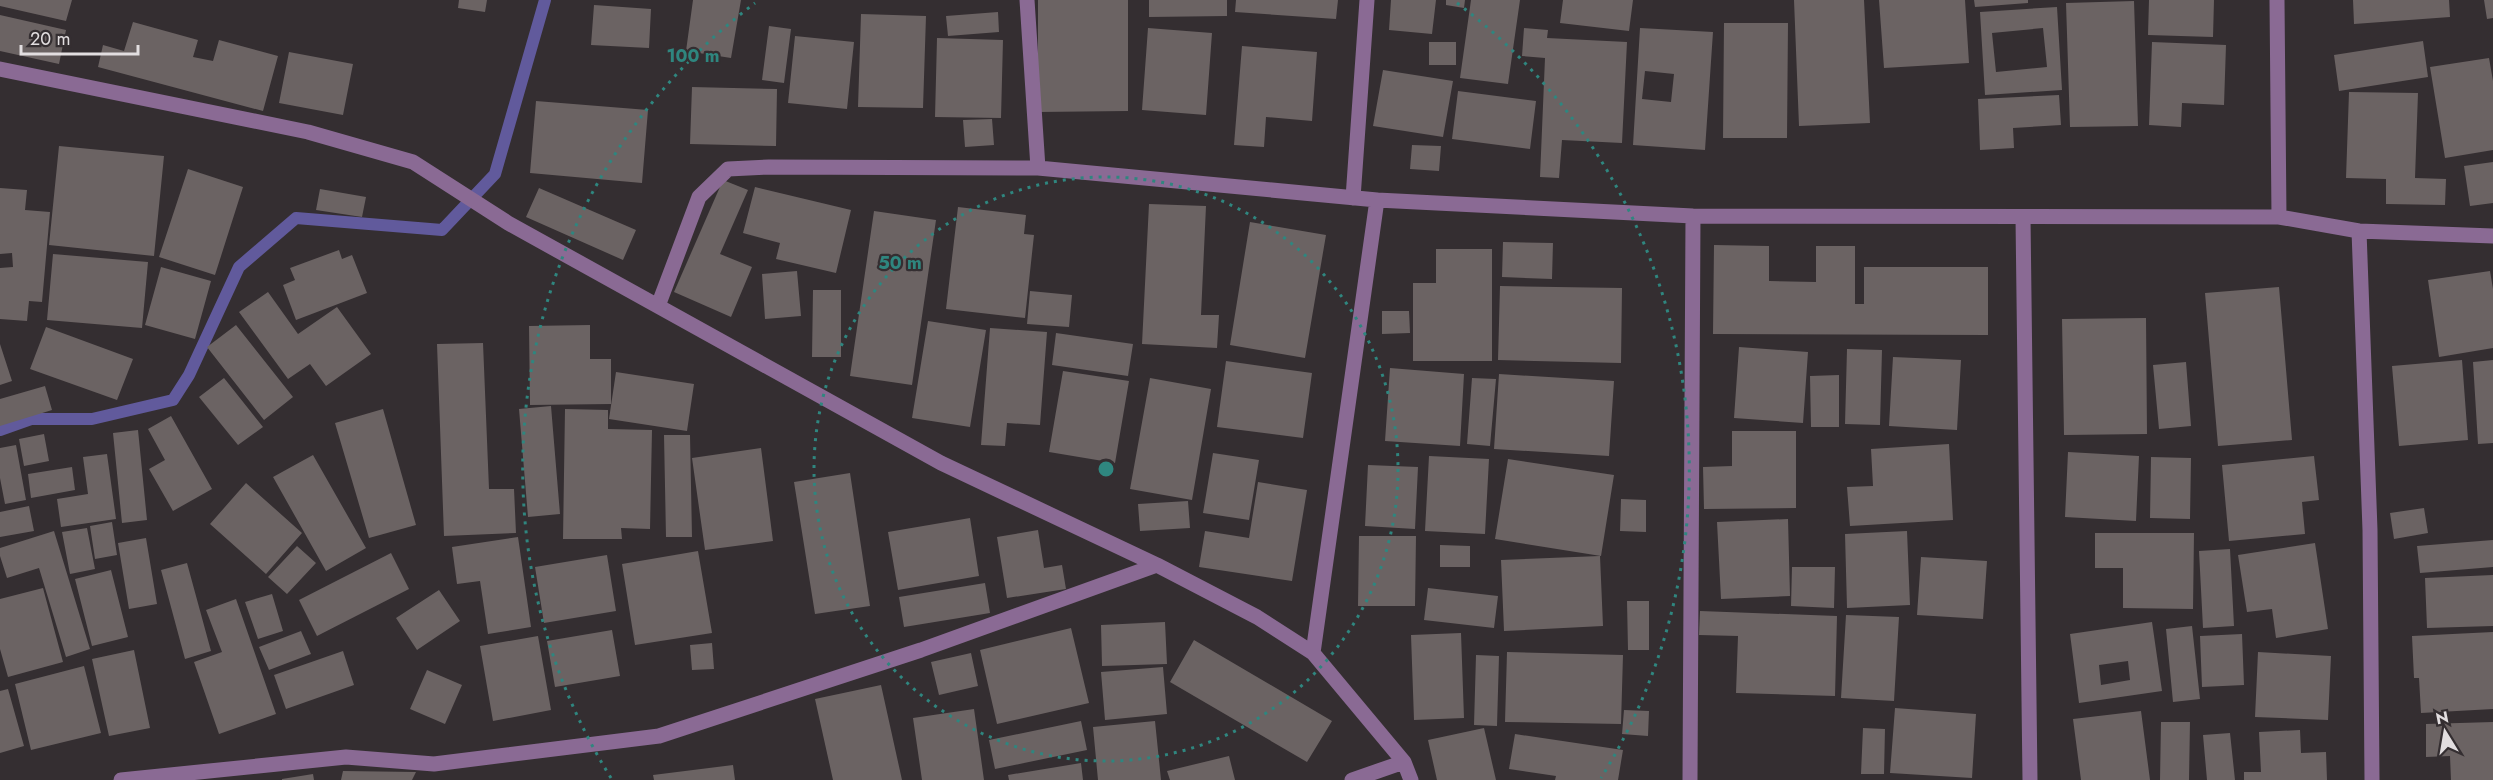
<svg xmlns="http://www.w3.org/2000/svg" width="2493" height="780" font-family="Jost,sans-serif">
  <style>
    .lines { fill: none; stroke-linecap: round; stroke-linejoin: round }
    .stream { stroke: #615a9c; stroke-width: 12 }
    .building { fill: #6b6363; fill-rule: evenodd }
    .minor { stroke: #8a6a94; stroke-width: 15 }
    .ring { fill: none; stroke: #2f867f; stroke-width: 3; stroke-dasharray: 3 6 }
    .centre { fill: #2f867f; stroke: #342e31; stroke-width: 3 }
    .ring-label { font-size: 18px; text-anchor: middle; font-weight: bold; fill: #2f867f; stroke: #342e31; stroke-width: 4.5; stroke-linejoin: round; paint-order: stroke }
  </style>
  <rect width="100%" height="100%" fill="#342e31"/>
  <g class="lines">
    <path class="stream" d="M0,430l31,-11h61l81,-19 16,-25 50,-108 57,-49 146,12 53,-56 50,-174"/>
  </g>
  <path class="building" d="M0,0h72l-6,21 -66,-15z
    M459,0h28l-2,12 -27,-4z
    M693,0h48l-10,58 -45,-7z
    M1038,0h90v111l-90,1z
    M1149,0h78v16l-78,1z
    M1236,0h102l-2,19 -101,-7z
    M1391,0h45l-4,34 -43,-4z
    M1446,0h19l-1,8 -18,-3z
    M1471,0h49l-12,84 -48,-6z
    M1563,0h70l-4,31 -69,-8z
    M1794,0h70l6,123 -71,3z
    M1879,0h86l4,63 -85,5z
    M1974,0h54v3l-53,4z
    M2149,0h65l-1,37 -65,-2z
    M2353,0h96l1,17 -96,7z
    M2484,0h9v18l-6,1z
    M2134,1l4,125 -68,1 -4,-124z
    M594,5l57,4 -2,39 -58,-3z
    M2057,7l5,83 -77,5 -5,-83zM2043,28l4,39 -51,5 -4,-39z
    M998,12l1,20 -51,4 -2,-20z
    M861,14l65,2 -3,92 -65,-1z
    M0,15l66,15 -7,34 -59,-13z
    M133,22l65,18 -5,17 20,4 6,-21 59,16 -15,55 -165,-44 5,-22 21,6z
    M1724,23h64l-1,115h-64z
    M769,26l22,3 -7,54 -22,-3z
    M1148,28l64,5 -6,82 -64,-5z
    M1524,28l24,2 -1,8 80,4 -5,101 -60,-3 -3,38 -19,-1 5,-119 -23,-2z
    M1640,28l73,4 -8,118 -72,-5zM1645,71l29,3 -3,28 -29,-3z
    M795,36l59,6 -7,67 -59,-6z
    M937,38l66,2 -2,78 -66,-1z
    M2423,41l5,36 -89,14 -5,-36z
    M1429,42h27v23h-27z
    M2152,42l74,3 -2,60 -42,-2 -1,24 -32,-2z
    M1242,46l75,6 -5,69 -46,-4 -2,30 -30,-2z
    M289,52l64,12 -10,51 -64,-12z
    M2489,58l4,23v69l-48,8 -15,-91z
    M1383,70l70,11 -10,56 -70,-11z
    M692,87l85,2 -1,57 -86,-2z
    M1458,91l78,10 -6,48 -78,-10z
    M2349,92l69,1 -3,85 31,1 -1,26 -59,-1v-25l-40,-1z
    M2059,95l2,30 -48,3 1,20 -34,2 -2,-51z
    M536,101l112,9 -6,73 -112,-10z
    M992,119l2,26 -29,2 -2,-27z
    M1412,145l29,1 -2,25 -29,-2z
    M59,146l105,10 -10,100 -105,-11z
    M2493,162v41l-23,3 -6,-40z
    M188,169l55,18 -28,88 -56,-18z
    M723,180l25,10 -28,64 32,13 -21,50 -57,-25z
    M755,187l96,23 -15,63 -60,-14 4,-16 -37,-10z
    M0,188l27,2 -2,20 25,2 -8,90 -13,-1 -2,20 -27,-2v-51l13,-1 -1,-14 -12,1z
    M539,188l97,42 -13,30 -97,-43z
    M320,189l46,8 -4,20 -46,-7z
    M1149,204l57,2 -5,109h18l-2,33 -75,-4z
    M958,207l68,8 -2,19 10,1 -9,83 -79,-9z
    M874,211l62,9 -24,165 -62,-9z
    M1250,222l76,13 -21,123 -75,-13z
    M1503,242l50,1 -1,36 -50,-2z
    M1714,245l55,1v35l47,1v-36h39v58h9v-37h124v68l-275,-1z
    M1436,249h56v112h-79v-78h23z
    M339,250l3,9 10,-4 15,38 -71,27 -13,-35 12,-5 -5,-12z
    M53,254l95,8 -6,66 -95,-8z
    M161,267l50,14 -16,58 -50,-14z
    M797,271l4,45 -36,3 -3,-45z
    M2490,271l3,18v59l-54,9 -11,-77z
    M1500,286l122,2 -1,75 -123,-3z
    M2279,287l13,153 -74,6 -13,-153z
    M813,290h28v67h-29z
    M1030,291l42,4 -3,32 -42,-3z
    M268,292l30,42 39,-27 34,47 -45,32 -16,-22 -22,15 -49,-67z
    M1382,311h27l1,22 -28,1z
    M2146,318l1,116 -83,1 -2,-116z
    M928,321l58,9 -16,97 -58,-9z
    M236,325l57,72 -29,23 -57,-73z
    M590,325v34h21v45l-81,1 -1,-79z
    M46,327l87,32 -16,41 -87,-31z
    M990,328l57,4 -7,93 -33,-2 -2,23 -24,-1z
    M1056,333l77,11 -5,32 -76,-11z
    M483,343l6,146h25l2,44 -72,3 -7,-192z
    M0,344l12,37 -12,4z
    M1739,347l69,5 -5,71 -69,-5z
    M1847,349l35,1 -2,75 -35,-1z
    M1893,357l68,3 -4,70 -68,-4z
    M2462,360l6,80 -69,6 -7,-80z
    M2493,360v83l-15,1 -5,-82z
    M1226,361l86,12 -9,65 -86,-11z
    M2186,362l5,64 -32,3 -6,-64z
    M1390,368l74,6 -4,72 -75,-5z
    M1063,371l66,10 -14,82 -66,-11z
    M616,372l78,12 -7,47 -78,-12z
    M1499,374l115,7 -5,75 -115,-7z
    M1839,375v52h-28l-1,-51z
    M224,378l39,49 -25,18 -39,-48z
    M1150,378l61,11 -19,111 -62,-11z
    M1472,378l24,1 -6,67 -23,-2z
    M45,386l7,24 -52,16v-27z
    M551,406l9,108 -32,3 -9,-108z
    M383,409l33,116 -47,13 -34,-115z
    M565,409l43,1v19l44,1 -2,99 -29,-1 1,11h-59z
    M171,416l41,73 -39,22 -24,-42 16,-9 -17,-31z
    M138,430l9,90 -25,3 -9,-90z
    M1732,431h64v77l-92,1 -1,-42 29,-1z
    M44,434l5,27 -25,5 -5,-27z
    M664,435h26l2,102h-26z
    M1949,444l4,76 -103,6 -3,-39 26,-1 -2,-37z
    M16,445l10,55 -21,4 -5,-26v-30z
    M761,448l12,93 -68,9 -13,-92z
    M2068,452l71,4 -3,65 -71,-4z
    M1213,453l46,7 -10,60 -46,-7z
    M107,454l9,65 -55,8 -4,-28 31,-5 -5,-37z
    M313,455l53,93 -40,23 -53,-94z
    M1429,456l60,3 -4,75 -60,-3z
    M2314,456l5,44 -17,2 3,32 -76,7 -7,-76z
    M2151,457l40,1 -1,61 -40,-1z
    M1508,459l106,16 -13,81 -106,-17z
    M1368,465l50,2 -3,62 -50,-3z
    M72,467l3,23 -44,8 -3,-24z
    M850,473l20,133 -55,8 -21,-132z
    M1258,482l49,8 -15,91 -93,-14 6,-36 44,7z
    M246,483l56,50 -36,41 -56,-50z
    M1621,499l25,1v32l-26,-1z
    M1188,501l2,27 -50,3 -2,-27z
    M29,506l5,25 -34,6v-25z
    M2424,508l4,25 -34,6 -4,-26z
    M970,518l9,58 -81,14 -10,-58z
    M1788,519l2,77 -69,3 -4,-77z
    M112,522l5,33 -22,4 -5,-33z
    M87,528l8,41 -25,5 -8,-42z
    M1038,530l6,38 18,-3 4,24 -59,9 -10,-61z
    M54,531l36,118 -24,8 -27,-89 -32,10 -7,-22v-8z
    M1907,531l3,74 -63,3 -2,-74z
    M2095,533h99l-1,76 -70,-1v-40h-28z
    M1359,536h57l-1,70h-57z
    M518,537l13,90 -43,7 -8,-53 -23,3 -5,-37z
    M146,538l11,66 -28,5 -11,-66z
    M2493,540v27l-73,6 -3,-27z
    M2315,543l13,86 -52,9 -4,-29 -25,3 -9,-57z
    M1440,545l30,1v21h-30z
    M297,546l19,17 -29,31 -19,-17z
    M2230,549l4,77 -31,2 -4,-77z
    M698,551l14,82 -77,12 -13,-81z
    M391,553l18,36 -92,47 -18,-36z
    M607,555l9,56 -72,12 -9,-56z
    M1600,556l3,70 -99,5 -3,-71z
    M1921,557l66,4 -4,58 -66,-4z
    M187,563l24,88 -26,8 -24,-89z
    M1792,567h43l-1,41 -43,-2z
    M111,570l17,67 -36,9 -17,-67z
    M2493,575v51l-66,2 -2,-50z
    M985,583l5,30 -86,14 -5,-30z
    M43,588l20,74 -55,15 -8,-28v-50z
    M1428,588l70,8 -4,32 -70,-8z
    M439,590l21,31 -43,29 -21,-32z
    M272,594l11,37 -25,8 -13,-37z
    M236,599l40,115 -57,20 -25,-72 28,-10 -16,-42z
    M1627,601h22v49h-21z
    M1700,611l137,5 -2,80 -99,-3 2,-57 -39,-1z
    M1846,615l53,2 -5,84 -53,-3z
    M1165,622l2,42 -65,2 -1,-41z
    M2152,622l10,69 -83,12 -9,-69zM2128,661l2,19 -29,5 -2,-20z
    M2192,626l8,73 -27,3 -7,-73z
    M1071,628l18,75 -92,21 -17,-74z
    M612,630l8,46 -65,11 -8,-46z
    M301,631l10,23 -42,16 -10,-23z
    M2493,632v77l-72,4 -2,-35h-5l-2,-42z
    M1461,633l3,85 -50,2 -3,-85z
    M2242,634l2,51 -42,2 -2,-51z
    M538,636l13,74 -58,11 -13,-75z
    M1194,640l138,81 -25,41 -137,-80z
    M712,643l2,26 -22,1 -2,-25z
    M134,650l16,78 -41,8 -17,-77z
    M343,651l11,34 -68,24 -12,-34z
    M1507,652l116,3 -2,69 -116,-2z
    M2258,652l73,4 -3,64 -73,-3z
    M971,653l7,33 -39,9 -8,-33z
    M1476,655l23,1 -2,70 -23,-1z
    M84,666l17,67 -70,17 -16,-66z
    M1163,667l4,47 -62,6 -4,-48z
    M427,670l35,15 -17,39 -35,-15z
    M881,685l21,95h-69l-18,-81z
    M8,689l16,57 -24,7v-62z
    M1895,708l81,6 -4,64 -82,-5z
    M974,709l10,71h-62l-9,-62z
    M1624,710l25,1 -1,25 -26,-2z
    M2141,711l9,69h-69l-8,-61z
    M1081,721l6,29 -92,19 -6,-29z
    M1155,721l6,59h-63l-5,-53z
    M2161,722h29l-1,58h-29z
    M2493,722v58h-42l-1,-24 -24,1v-33z
    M1484,728l12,52h-59l-9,-40z
    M1863,728l22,1 -1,45h-23z
    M2300,730l1,23 25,-1 1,28h-83v-8h17l-2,-40z
    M2230,733l5,47h-28l-4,-45z
    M1515,734l108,16 -5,30h-63l1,-4 -47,-7z
    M1229,756l6,24h-65l-3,-9z
    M1081,763l2,17h-74l-1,-5z
    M733,765l2,15h-81l-1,-5z
    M343,771l73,1 -4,8h-71z
    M313,774l1,6h-32v-1z"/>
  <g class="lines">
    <path class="minor" d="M1027,0l11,168
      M2277,0l2,217
      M0,69l308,63 105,30 95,61 433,240 216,102 100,52 56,36 91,109 7,18
      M1353,198l14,-198
      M2023,217l7,563
      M2359,231l11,299 2,250
      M658,306l41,-109 29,-28 41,-2 269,1 339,32 316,16 586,1 80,14 134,5
      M1313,653l64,-453
      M121,780l225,-23 88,7 225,-28 262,-86 236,-85
      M1352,780l52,-18
      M1690,780l3,-564"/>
  </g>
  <g class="ring">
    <circle cx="1106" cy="469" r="292"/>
    <path d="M611 778A584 584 0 0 1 755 3M1457 3A584 584 0 0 1 1601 778"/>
  </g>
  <circle cx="1106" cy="469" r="9" class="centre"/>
  <g class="ring-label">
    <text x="693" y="62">100 m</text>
    <text x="900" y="269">50 m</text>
  </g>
  <g transform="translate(2445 732) rotate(349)" stroke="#342e31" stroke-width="4.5" paint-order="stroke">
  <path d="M0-4.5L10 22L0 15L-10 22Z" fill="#e2dee0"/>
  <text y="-9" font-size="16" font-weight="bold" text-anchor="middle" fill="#e2dee0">N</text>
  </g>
  <path d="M21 45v9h117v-9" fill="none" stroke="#e2dee0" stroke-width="3"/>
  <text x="30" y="45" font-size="18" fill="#e2dee0" stroke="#342e31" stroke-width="4.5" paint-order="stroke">20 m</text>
</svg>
